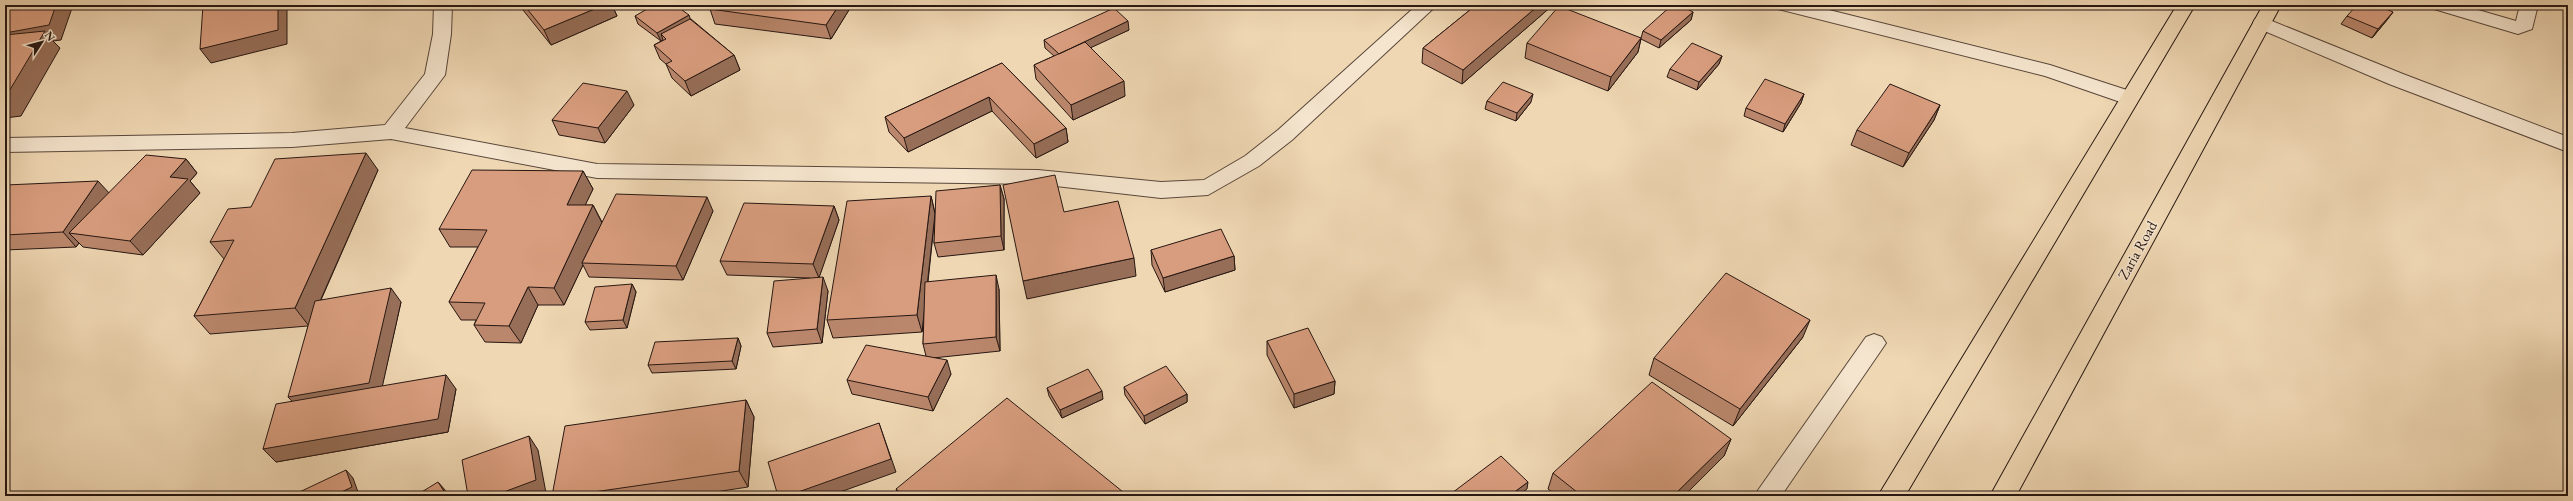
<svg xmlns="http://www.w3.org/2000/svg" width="2573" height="501" font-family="'EB Garamond',serif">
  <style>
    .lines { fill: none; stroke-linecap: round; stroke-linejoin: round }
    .minor-casing { stroke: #59473a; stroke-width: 2 }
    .highway-casing { stroke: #271712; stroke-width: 2 }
    .minor { fill: #f5e5ce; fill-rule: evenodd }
    .highway { fill: #efd7b3; fill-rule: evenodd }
    .wall { fill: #ba876c; stroke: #271712 }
    .shaded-wall { fill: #976e58; stroke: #271712 }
    .building { fill: #d89d7e; stroke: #271712 }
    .labels { text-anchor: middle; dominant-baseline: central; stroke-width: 3; stroke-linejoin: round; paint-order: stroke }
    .street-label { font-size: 15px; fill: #271712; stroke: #f5e5ce }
  </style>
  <rect width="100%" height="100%" fill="#efd7b3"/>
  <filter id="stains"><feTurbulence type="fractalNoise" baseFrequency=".005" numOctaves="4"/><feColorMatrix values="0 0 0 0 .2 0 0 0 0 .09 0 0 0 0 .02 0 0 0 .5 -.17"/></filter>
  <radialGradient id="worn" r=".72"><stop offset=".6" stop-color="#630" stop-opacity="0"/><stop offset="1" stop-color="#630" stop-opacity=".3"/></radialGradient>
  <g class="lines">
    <defs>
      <path id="minor" d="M434,5h18l-1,29 -6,41 -40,53 192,36 441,6 123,12 43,-2 41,-24 33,-26 139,-125h20l-145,135 -33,26 -51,29 -47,3 -123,-14 -441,-6 -206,-39 -99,8 -287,5v-14l287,-5 93,-8 40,-51 8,-40z
        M1776,5h33l241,60 86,28 3,5 -3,5 -7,2 -84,-29 -267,-67z
        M2432,5h29l55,16 4,-16h18l-6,24 -14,5 -84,-25z
        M2262,17l141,57 165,63v15l-179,-68 -134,-57 -2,-4 2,-4z
        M1874,334l8,3 4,6 -4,6 -101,147h-27l112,-159z"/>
      <path id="highway" d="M2177,5h18l-290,491h-27z
        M2263,5h18l-265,491h-26z"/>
    </defs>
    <use href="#minor" class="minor-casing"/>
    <use href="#highway" class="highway-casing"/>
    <use href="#minor" class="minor"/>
    <use href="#highway" class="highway"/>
  </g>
  <path class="wall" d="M519,5h93l5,11 -66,29z
    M713,5h139l-21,34 -116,-15 -5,-15z
    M1476,5h77l-91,79 -40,-21 1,-15z
    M1693,12l-2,8 -32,28 -18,-9 -3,13 -30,39 -83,-33 2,-15 114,-5 2,-7z
    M2393,12l-6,8 -15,18 -31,-14 6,-8z
    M635,16l56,3 43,36 6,15 -49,26 -19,-18 -6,-14 -6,-5 -6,-14 9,-5 -2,1 -23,-17z
    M1129,30l-39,17 35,49 -52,24 -37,-41 -2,-14 20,-9 -9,-8 -1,-8z
    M1722,56l-3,8 -22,26 -30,-13 3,-8z
    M1002,63l64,65 2,14 -32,16 -44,-47 -84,41 -19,-20 -4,-15z
    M1804,94l-3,9 -18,29 -39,-16 2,-8z
    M1487,101l44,1 -15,19 -31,-12z
    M634,105l-29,38 -46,-8 -7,-15z
    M1940,105l-6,15 -31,47 -52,-22 6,-15z
    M186,159l11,14 -7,8 10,12 -57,62 -60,-8 -4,-4 -3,4 -71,3v-65l104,8z
    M378,170l-57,130 80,2 -19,84 74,3 -8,43 -172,30 -13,-13 29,-48 16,-75 -98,8 -16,-18 30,-57 -14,-17 41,-35z
    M583,171l10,18 -8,16h8l9,17 111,-11 -30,69 -94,-3 -6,-12 -19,40h-26l-17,38 -36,-1 -11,-17 2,-5h-15l-12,-18 29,-55h-28l-11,-18z
    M1000,185l4,14v51l-66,7 -4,-14 1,-28 -7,67 71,7 1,62 -67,7 18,16 -18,37 -81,-17 -5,-14 79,-24 -3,-12 1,-25 -2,13 -89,6 -6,-18 104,-124 4,17z
    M834,206l5,14 -20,57 9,14 -6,52 -49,4 -6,-14 43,-55 -83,-3 -7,-14z
    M1151,250l83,6 1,14 -70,22 -13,-27z
    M632,284l4,8 -9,36 -37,2 -5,-8z
    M1803,337l-70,89 -84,-51 5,-17z
    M738,338l3,8 -5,23 -84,4 -4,-8z
    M1267,341l68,40 -1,13 -40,14 -27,-53z
    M1124,387l63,7v8l-42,22 -20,-29z
    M1047,388l56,11 -41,19 -13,-22z
    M746,400l8,17 -6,70 -59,9h-137z
    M1731,439l-7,17 -40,40h-127l-9,-7 5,-16z
    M896,489l232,7h-229z"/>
  <path class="shaded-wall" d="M56,5h17l-12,35 -8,1 7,7 -39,68 -16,2v-85z
    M278,5h9v39l-76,19 -11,-14z
    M604,5h8l5,11 -66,29 -7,-15z
    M839,5h13l-21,34 -5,-14z
    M1539,5h14l-91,79 1,-14z
    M1693,12l-2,8 -32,28 2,-8z
    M2393,12l-6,8 -15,18 6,-9z
    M689,15l3,9 -31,10 2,6 -2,1 -4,-8z
    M1128,21l1,9 -69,32 -1,-8z
    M1641,38l-3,14 -30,39 3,-14z
    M734,55l6,15 -49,26 -6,-15z
    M1722,56l-3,8 -22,26 2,-8z
    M1124,81l1,15 -52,24 -2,-15z
    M627,91l7,14 -29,38 -7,-15z
    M1533,94l-2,8 -15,19 1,-8z
    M1804,94l-3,9 -18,29 2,-8z
    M989,97l3,14 -84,41 -4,-14z
    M1940,105l-6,15 -31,47 6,-14z
    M1066,128l2,14 -32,16 -2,-14z
    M366,153l12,17 -69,156 -14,-18z
    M186,159l11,14 -7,8 10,12 -57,62 -13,-14 40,-64z
    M583,171l10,18 -16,33 -10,-17z
    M98,181l13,14 -42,38 10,10 -3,4 -13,-15z
    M1000,185l4,14v51l-3,-14z
    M931,196l4,18 -13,118 -5,-17z
    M707,197l6,14 -30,69 -7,-14z
    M593,205l9,18 -20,40 1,2 -19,40 -10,-17z
    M834,206l5,14 -20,58 -6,-14z
    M1234,256l1,14 -70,22 -2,-14z
    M1134,258l2,18 -109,23 -4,-18z
    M996,275l3,14 1,62 -4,-14z
    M823,277l5,14 -6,52 -5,-14z
    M632,284l4,8 -9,36 -4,-8z
    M528,287l10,18 -17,38 -12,-17z
    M391,288l10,14 -21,95 -79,14 -13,-14z
    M1810,320l-7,17 -70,89 7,-17z
    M738,338l3,8 -5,23 -4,-8z
    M947,360l4,14 -18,37 -5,-14z
    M446,375l10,14 -8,43 -172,30 -13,-13z
    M1335,381l-1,13 -40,14v-14z
    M1102,391l1,8 -41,19 -2,-8z
    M1187,394v8l-42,22 -1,-8z
    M746,400l8,17 -6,70 -9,-16z
    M879,423l17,49 -67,24h-42z
    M529,436l9,14 8,43 -8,3h-45z
    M1731,439l-7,17 -40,40h-11z
    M346,470l7,8 6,17 -3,1h-23z
    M438,482l7,8 4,6h-2z
    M1528,482l-1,7 -9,7h-9z"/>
  <path class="building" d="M5,5h51l-7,20 -44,8z
    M203,5h75v25l-78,19z
    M524,5h80l-60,25z
    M654,5h21l14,10 -32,18 -22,-17z
    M713,5h126l-13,20 -116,-16z
    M1476,5h63l-76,65 -40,-22z
    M1672,5h8l13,7 -32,28 -18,-9z
    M2357,5h20l16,7 -15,17 -31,-13z
    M1559,6l82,32 -30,39 -84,-34z
    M1114,8l14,13 -69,33 -15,-14z
    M690,19l44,36 -49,26 -19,-17 6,-3 -18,-16 12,-6 -5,-5z
    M45,31l-40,67v-63z
    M1085,42l39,39 -53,24 -37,-40z
    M1692,43l30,13 -23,26 -29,-13z
    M1002,63l64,65 -32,16 -45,-47 -85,41 -19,-21z
    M1765,79l39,15 -19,30 -39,-16z
    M1503,82l30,12 -16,19 -30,-12z
    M583,83l44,8 -29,37 -46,-8z
    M1890,84l50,21 -31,48 -52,-23z
    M366,153l-71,155 -101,8 40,-76 -24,2 18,-33 23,-2 24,-48z
    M146,155l40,4 -16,18 18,2 -58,62 -61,-8z
    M472,170l111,1 -16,34h26l-39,83 -26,-1 -19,39 -35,-1 11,-22 -36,-1 38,-72 -48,-1z
    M1055,175l9,37 54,-11 16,57 -111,23 -20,-96z
    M98,181l-35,51 -58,3v-50z
    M1000,185l1,51 -67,7 2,-52z
    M616,194l91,3 -31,69 -94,-3z
    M931,196l-14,119 -90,5 20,-119z
    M744,203l90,3 -21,58 -93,-3z
    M1221,229l13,27 -71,22 -12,-28z
    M1726,273l84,47 -70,89 -86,-51z
    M996,275v62l-73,7 2,-62z
    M823,277l-6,52 -50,4 7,-52z
    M632,284l-9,36 -38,2 10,-35z
    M391,288l-22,95 -81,14 27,-96z
    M1308,328l27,53 -41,13 -27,-53z
    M738,338l-6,23 -84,4 7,-23z
    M866,345l81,15 -19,37 -81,-17z
    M1166,366l21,28 -43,22 -20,-29z
    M1088,369l14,22 -42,19 -13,-22z
    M446,375l-8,44 -175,30 13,-45z
    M1652,382l79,57 -58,57h-91l-29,-23z
    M1007,398l121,98h-224l-8,-7z
    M746,400l-7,71 -173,25h-14l13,-70z
    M879,423l12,36 -104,37h-9l-10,-34z
    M529,436l7,44 -43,16h-25l-6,-36z
    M1501,456l27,26 -19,14h-61z
    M346,470l6,17 -19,9h-42z
    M438,482l9,14h-32z"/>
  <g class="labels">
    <g class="street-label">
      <text transform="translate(2137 250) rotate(-61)">Zaria Road</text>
    </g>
  </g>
  <rect width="2573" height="501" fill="none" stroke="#efd7b3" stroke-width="20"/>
  <rect x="6" y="6" width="2561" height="489" fill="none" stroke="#271712" stroke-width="2"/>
  <rect x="10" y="10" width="2553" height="481" fill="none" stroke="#271712"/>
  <g transform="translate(42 42) rotate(54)" stroke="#f5e5ce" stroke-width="3" paint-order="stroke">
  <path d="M0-3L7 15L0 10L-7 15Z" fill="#271712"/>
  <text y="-6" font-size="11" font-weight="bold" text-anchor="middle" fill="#271712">N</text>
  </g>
  <rect width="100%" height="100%" filter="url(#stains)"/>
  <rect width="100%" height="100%" fill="url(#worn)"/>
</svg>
